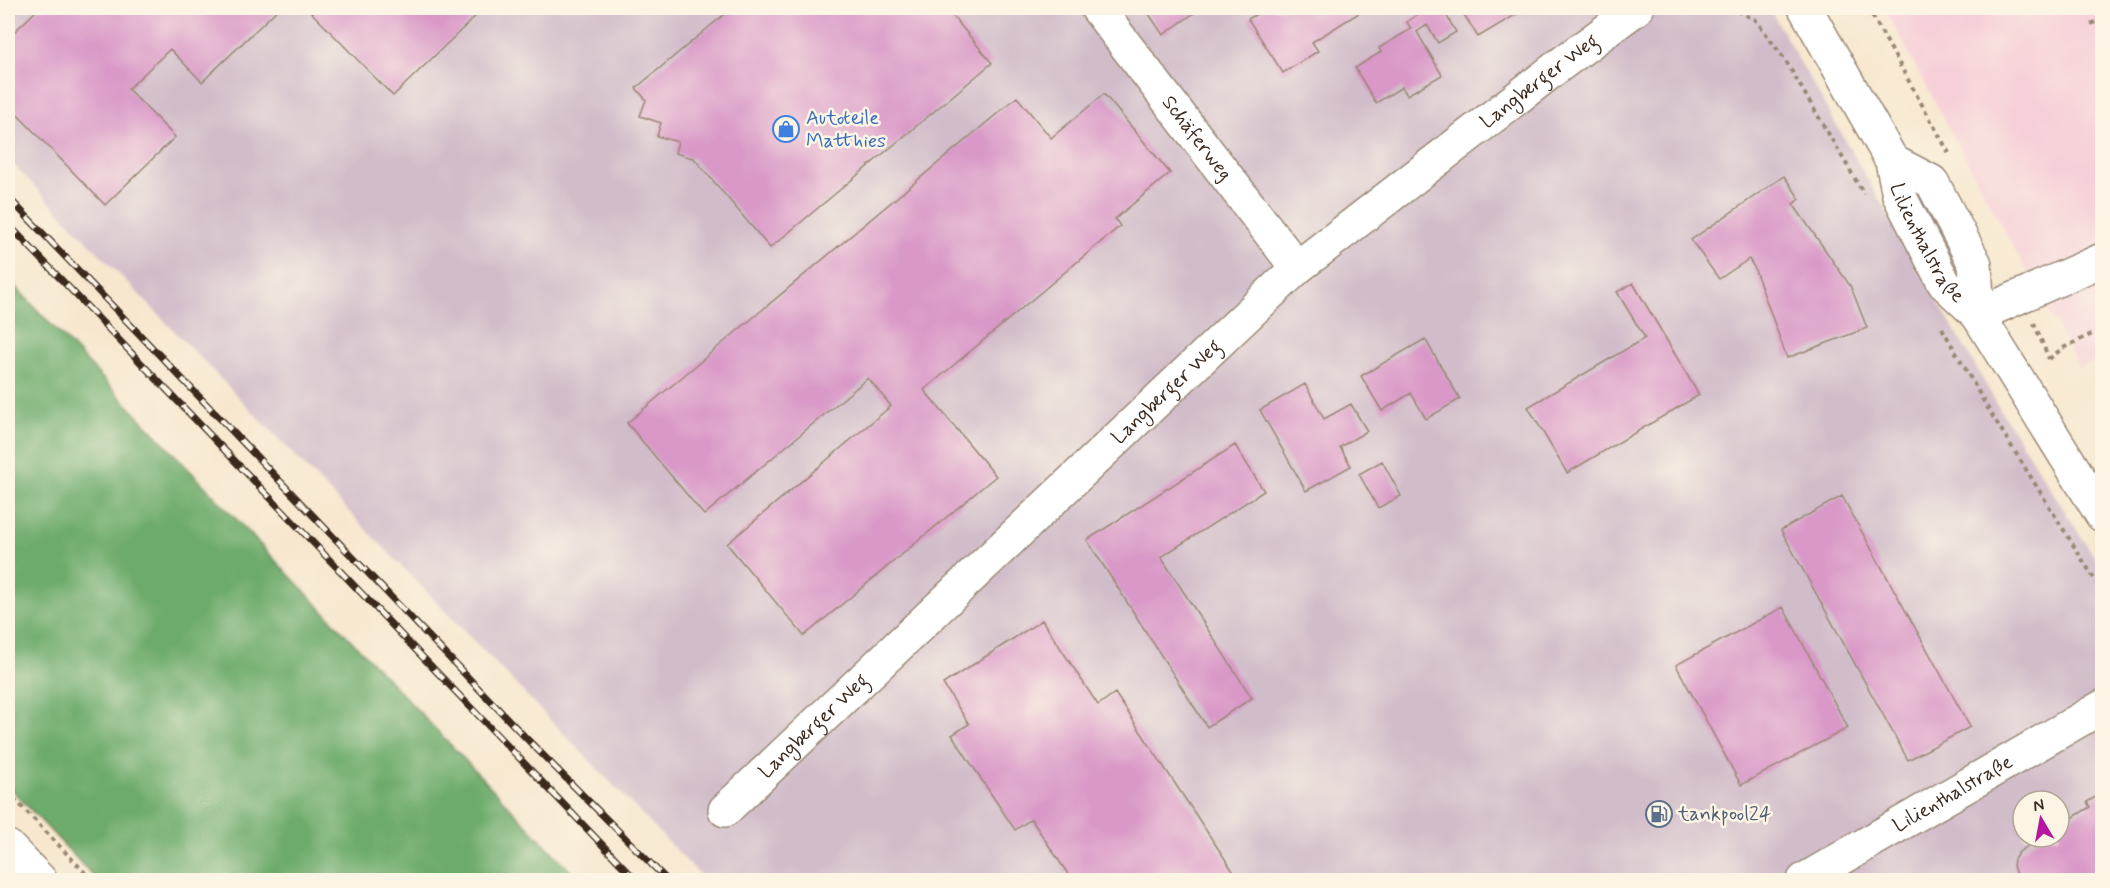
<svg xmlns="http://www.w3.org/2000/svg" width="2110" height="888" font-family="Mynerve,sans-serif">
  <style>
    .built { fill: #f6cfd8 }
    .industrial { fill: #d1bdca; fill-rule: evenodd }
    .forest { fill: #6dab6c; stroke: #546a45; stroke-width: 1.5 }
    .building { fill: #d998c7 }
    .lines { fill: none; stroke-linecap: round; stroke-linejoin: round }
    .minor-casing { stroke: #998876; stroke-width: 36 }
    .major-casing { stroke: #998876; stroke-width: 36 }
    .path { stroke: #998876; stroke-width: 4; stroke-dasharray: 4.5 4.5; stroke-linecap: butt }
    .minor { stroke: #fff; stroke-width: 33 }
    .major { stroke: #fff; stroke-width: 33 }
    .rail-casing { stroke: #3b2a1e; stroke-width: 7 }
    .rail { stroke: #fcf5e5; stroke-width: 4.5; stroke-dasharray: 14; stroke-linecap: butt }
    .labels { text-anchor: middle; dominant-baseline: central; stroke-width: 5; stroke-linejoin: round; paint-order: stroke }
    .street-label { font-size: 20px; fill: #3b2a1e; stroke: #fcf5e5 }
    .shop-label { font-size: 20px; fill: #366cbe; stroke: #fcf5e5; text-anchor: start }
    .service-label { font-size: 20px; fill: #4e5e75; stroke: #fcf5e5; text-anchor: start }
  </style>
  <rect width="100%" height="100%" fill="#fcf5e5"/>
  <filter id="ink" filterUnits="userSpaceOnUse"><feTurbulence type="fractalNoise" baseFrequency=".0167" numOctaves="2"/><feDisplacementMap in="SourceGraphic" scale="12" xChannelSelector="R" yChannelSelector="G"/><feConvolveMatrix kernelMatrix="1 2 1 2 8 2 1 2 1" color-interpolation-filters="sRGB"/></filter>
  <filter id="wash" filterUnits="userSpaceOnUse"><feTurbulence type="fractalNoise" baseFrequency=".008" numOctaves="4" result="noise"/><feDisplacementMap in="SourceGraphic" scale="24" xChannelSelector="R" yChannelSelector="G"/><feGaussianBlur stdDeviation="1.35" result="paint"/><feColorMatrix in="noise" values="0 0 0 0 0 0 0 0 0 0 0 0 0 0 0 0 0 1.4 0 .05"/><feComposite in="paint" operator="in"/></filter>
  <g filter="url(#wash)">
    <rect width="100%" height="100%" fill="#f7e7ce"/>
    <path class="built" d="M1884,8h218v349l-23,11z"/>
    <path class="industrial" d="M8,8h1761l232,403 101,158v311h-1397l-697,-721zM2023,801h36v36h-36z"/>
    <path class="forest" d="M8,279l571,601h-482l-89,-94z"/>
    <g id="blocks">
      <path class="building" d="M39,8h240l-77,74 -32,-33 -42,40 47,48 -70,68 -97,-100v-67z
        M307,8h177l-91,88z
        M732,8h214l46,55 -222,185 -77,-91 -1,1 -17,-5 3,-11 -21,-6 4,-13 -21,-7 6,-16 -10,-12z
        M1145,8h45l4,5 -31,22z
        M1267,8h100l-55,34 6,9 -35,22 -35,-54z
        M1426,8h16l14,24 -18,11 -11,-18 -10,7 25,43 -35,20 -5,-8 -26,16 -21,-35 26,-16 -2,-4 32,-19 -4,-7z
        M1460,8h67l-49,29z
        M1104,94l66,79 -55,46 5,7 -196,164 72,86 -192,160 -77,-92 164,-138 -23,-28 -164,137 -77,-92 390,-326 34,41z
        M1784,176l16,23 -7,5 58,83 16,41 -80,30 -33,-91 -5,-8 -30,20 -28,-39z
        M1633,283l66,112 -132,78 -39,-66 117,-69 -28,-46z
        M1425,339l35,60 -34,20 -15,-26 -29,18 -21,-35z
        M1305,384l19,35 27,-15 16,27 -27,16 11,19 -45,25 -46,-81z
        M1235,445l29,46 -103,66 91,141 -45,29 -120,-187z
        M1382,461l19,35 -23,12 -19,-34z
        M1842,496l128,231 -62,33 -127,-230z
        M1783,607l65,121 -107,57 -65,-120z
        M1042,620l56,85 17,-12 124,187h-167l-41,-61 -16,11 -63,-95 17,-11 -26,-40z
        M2102,793v87h-84l-5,-14 1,-7 5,-7 22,-15h18v-11l31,-19 -3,-5z"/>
    </g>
  </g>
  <g filter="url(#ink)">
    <use href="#blocks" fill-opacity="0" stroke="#998876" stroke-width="1.5"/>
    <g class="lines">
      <defs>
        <g id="minor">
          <path id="s1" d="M1097,8l200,260"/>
          <path id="s2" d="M1805,8l87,153 7,34 45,88 34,32 124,200"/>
          <path d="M1892,161l40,21 43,82 3,51"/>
          <path d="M1978,315l124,-55"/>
          <path id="s3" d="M725,810l572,-542 260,-201 80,-59"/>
          <path id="s4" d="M1804,880l298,-173"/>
        </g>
        <path id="major" d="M8,847l32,33"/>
      </defs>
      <use href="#minor" class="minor-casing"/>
      <use href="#major" class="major-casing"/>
      <path class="path" d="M1729,8l26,11 30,41 79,134
        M1868,8l81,145
        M2091,24l11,-5
        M2034,323l15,36
        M1942,328l45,79 115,184
        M2049,359l14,-11 39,-19
        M8,792l84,88"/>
      <use href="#minor" class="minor"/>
      <use href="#major" class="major"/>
      <defs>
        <path id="rail" d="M8,197l517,540 142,143
          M8,224l628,656"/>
      </defs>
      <use href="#rail" class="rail-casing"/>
      <use href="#rail" class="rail"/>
    </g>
  </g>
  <defs>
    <symbol id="shop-ring" viewBox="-11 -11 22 22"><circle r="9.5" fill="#fcf5e5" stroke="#3f7fe0" stroke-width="1.5"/><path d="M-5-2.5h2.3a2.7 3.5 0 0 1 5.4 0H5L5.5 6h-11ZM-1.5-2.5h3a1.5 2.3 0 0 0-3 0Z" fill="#3f7fe0"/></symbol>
    <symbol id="fuel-ring" viewBox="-11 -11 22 22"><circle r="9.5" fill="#fcf5e5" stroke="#5c6f8a" stroke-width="1.5"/><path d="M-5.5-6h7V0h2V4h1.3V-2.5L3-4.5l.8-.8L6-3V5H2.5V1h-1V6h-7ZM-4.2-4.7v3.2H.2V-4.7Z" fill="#5c6f8a"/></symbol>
  </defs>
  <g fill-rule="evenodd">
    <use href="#shop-ring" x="771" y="114" width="30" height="30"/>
    <use href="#fuel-ring" x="1644" y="799" width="30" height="30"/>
  </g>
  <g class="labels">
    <g class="street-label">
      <text stroke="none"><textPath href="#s3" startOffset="1094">Langberger Weg</textPath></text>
      <text stroke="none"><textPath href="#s1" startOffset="164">Schäferweg</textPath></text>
      <text stroke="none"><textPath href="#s2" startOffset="266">Lilienthalstraße</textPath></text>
      <text stroke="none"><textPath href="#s3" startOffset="608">Langberger Weg</textPath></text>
      <text stroke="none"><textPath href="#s3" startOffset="122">Langberger Weg</textPath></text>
      <text stroke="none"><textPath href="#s4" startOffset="172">Lilienthalstraße</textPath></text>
    </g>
    <g class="shop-label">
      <text x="806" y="118">Autoteile<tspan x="806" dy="23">Matthies</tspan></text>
    </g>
    <g class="service-label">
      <text x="1678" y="814">tankpool24</text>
    </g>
  </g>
  <rect width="2110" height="888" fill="none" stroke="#fcf5e5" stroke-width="30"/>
  <g transform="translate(2041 819) rotate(350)"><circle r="28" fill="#fcf5e5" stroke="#afa495" stroke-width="1.5"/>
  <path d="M0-4.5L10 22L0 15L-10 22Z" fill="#b5179e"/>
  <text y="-9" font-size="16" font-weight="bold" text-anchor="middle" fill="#3b2a1e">N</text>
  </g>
</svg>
